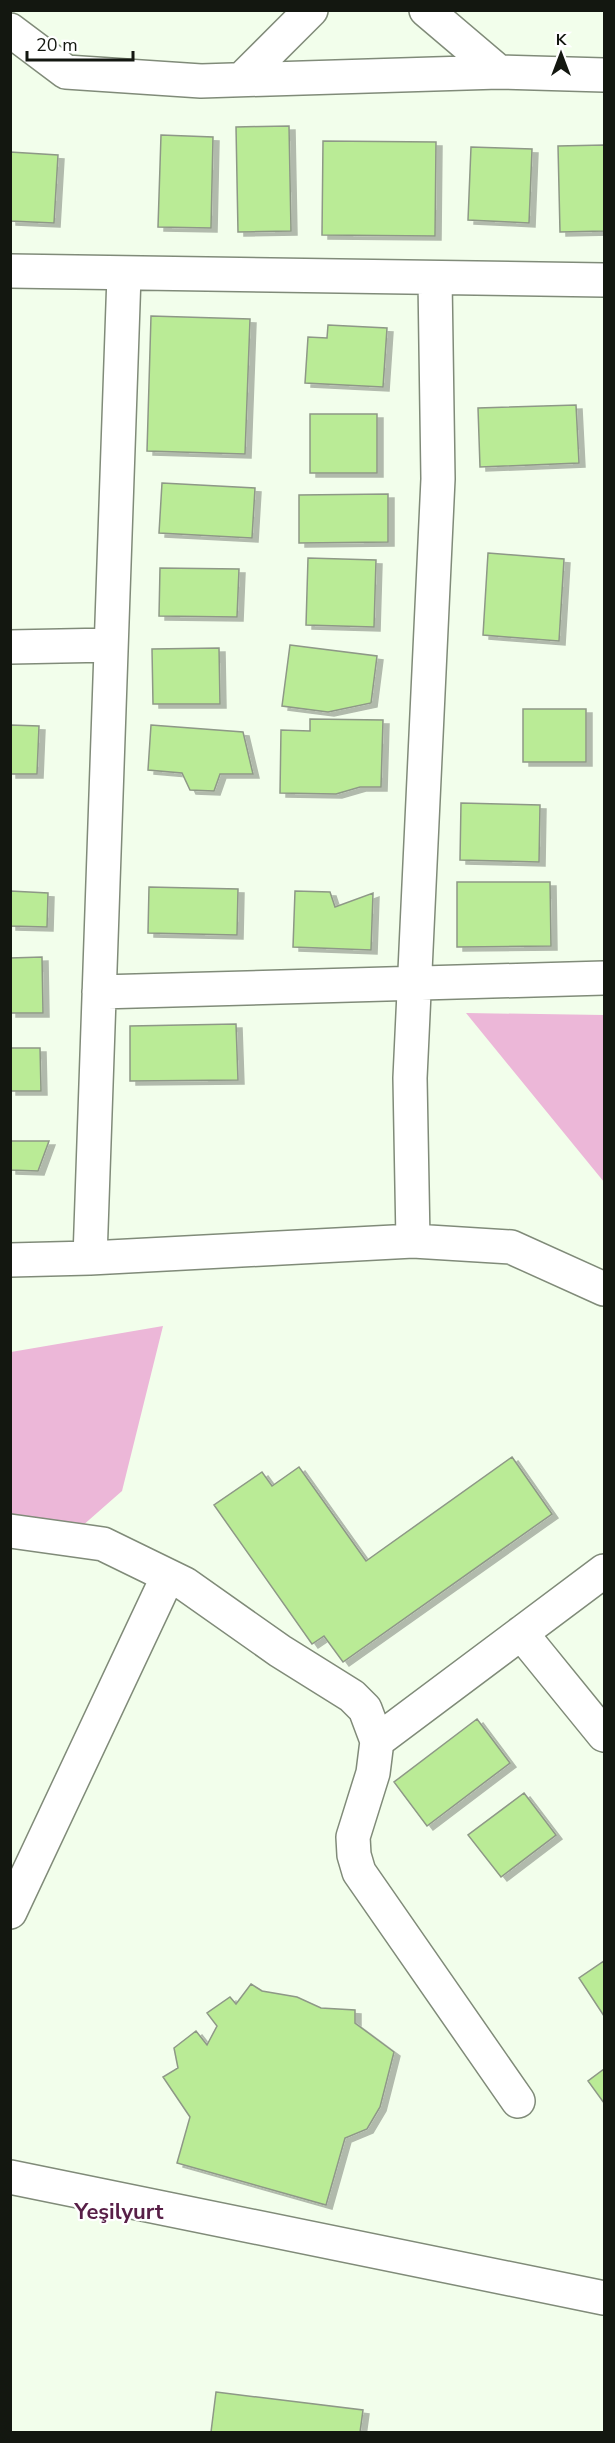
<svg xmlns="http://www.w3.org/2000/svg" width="615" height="2443" font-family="'Nunito Sans',sans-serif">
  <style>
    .green { fill: #ecb7d8 }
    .building { fill: #baeb96; stroke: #8e9887; stroke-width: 1.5; filter: url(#shadow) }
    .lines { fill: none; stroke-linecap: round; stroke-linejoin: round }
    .minor-casing { stroke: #808b79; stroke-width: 36 }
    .minor { stroke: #fff; stroke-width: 33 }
    .labels { text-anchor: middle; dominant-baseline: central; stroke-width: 4.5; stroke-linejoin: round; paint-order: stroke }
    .district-label { font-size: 22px; font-weight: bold; fill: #581f47; stroke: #fff }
  </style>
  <defs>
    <filter id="shadow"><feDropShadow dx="6" dy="4" stdDeviation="0" flood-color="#0004"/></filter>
  </defs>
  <rect width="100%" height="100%" fill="#f2feeb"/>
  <path class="green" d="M466,1013l138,2v167z
    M163,1326l-41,165 -49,43 -62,-11v-171z"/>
  <path class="building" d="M289,126l2,105 -53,1 -2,-105z
    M161,135l52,2 -2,91 -53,-1z
    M323,141l113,1 -1,94 -113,-1z
    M604,145v86l-44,1 -2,-86z
    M471,147l61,2 -3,74 -61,-3z
    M10,152l48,3 -4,68 -44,-2z
    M151,316l99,3 -5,135 -98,-3z
    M328,325l59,3 -4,59 -78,-4 3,-46 19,1z
    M576,405l3,58 -99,4 -2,-59z
    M310,414h67v59h-67z
    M162,483l93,5 -3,50 -93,-5z
    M388,494v48l-89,1v-48z
    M488,553l76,6 -5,82 -76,-6z
    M308,558l68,2 -2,67 -68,-2z
    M160,568l79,1 -2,48 -78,-1z
    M290,645l87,11 -6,47 -43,9 -46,-6z
    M219,648l1,56h-67l-1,-55z
    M523,709h63v53h-63z
    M310,719l73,1 -2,67h-21l-24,7 -56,-1 1,-63 29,1z
    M10,725l29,1 -2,48h-27z
    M151,725l92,7 10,42h-33l-6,17 -24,-1 -8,-17 -34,-3z
    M461,803l79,2 -1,57 -79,-2z
    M457,882h93l1,64 -94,1z
    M149,887l89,2 -1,46 -89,-2z
    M10,891l38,2 -1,34 -37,-1z
    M295,891l35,1 5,15 38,-14 -2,57 -78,-3z
    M42,957l1,56h-33v-55z
    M236,1024l2,56 -108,1v-55z
    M10,1048h30l1,43h-31z
    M10,1141h39l-11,30 -28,-1z
    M512,1457l40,57 -209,148 -19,-26 -12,8 -98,-139 48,-33 10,14 27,-19 67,94z
    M477,1719l33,44 -83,63 -33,-44z
    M524,1793l32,42 -55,42 -33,-42z
    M604,1961v55l-25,-38z
    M251,1984l11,7 35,6 24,11 34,2v13l39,29 -14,55 -13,22 -22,9 -19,67 -149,-42 13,-46 -27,-40 15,-9 -4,-20 22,-17 11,14 10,-19 -10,-13 23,-16 6,7z
    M604,2069v34l-16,-22z
    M216,2392l147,18 -3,22h-149z"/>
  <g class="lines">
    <defs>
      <path id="minor" d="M426,10l73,62
        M10,30l56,42 135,9 298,-9 105,3
        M242,79l69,-69
        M10,271l594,9
        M10,647l101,-2
        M99,992l505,-14
        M413,1241l-3,-163 28,-599 -3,-200
        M90,1258l34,-983
        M10,1260l80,-2 323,-17 98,6 93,42
        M10,1531l93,13 82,40 95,67 72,45 13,13 12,32 -4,32 -20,64 1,18 5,17 159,229
        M521,1633l83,102
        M377,1741l227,-170
        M10,1912l158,-336
        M10,2177l594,121"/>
    </defs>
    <use href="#minor" class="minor-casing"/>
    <use href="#minor" class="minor"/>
  </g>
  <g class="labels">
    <g class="district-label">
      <text x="119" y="2212">Yeşilyurt</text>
    </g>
  </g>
  <rect width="615" height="2443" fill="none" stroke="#131710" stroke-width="24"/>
  <g transform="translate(561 54)" stroke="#ffffff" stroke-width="4.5" paint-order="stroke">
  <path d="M0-4.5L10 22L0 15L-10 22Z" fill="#131710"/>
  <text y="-9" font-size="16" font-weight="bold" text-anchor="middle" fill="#131710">K</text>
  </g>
  <path d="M27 51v9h106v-9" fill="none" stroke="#131710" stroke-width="3"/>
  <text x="36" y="51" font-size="18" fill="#131710" stroke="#ffffff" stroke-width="4.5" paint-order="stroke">20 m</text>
</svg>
